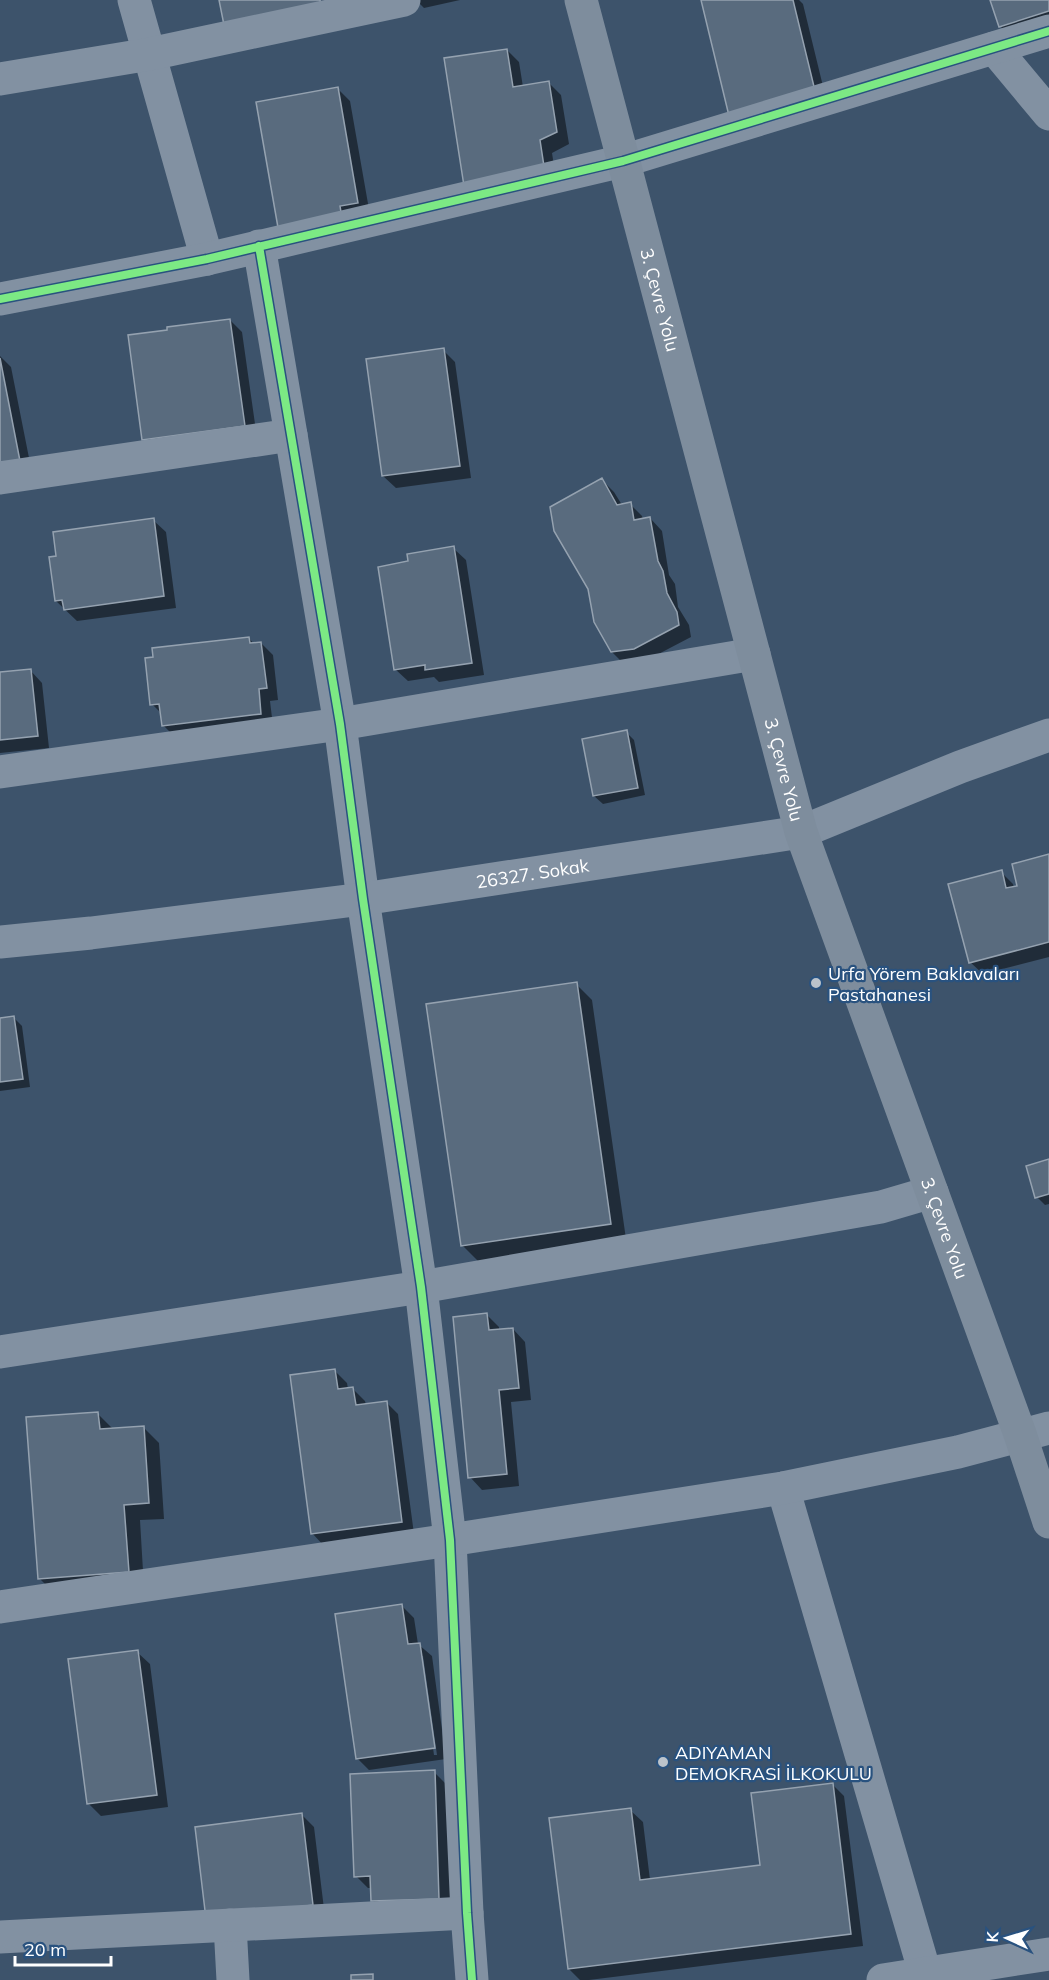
<svg xmlns="http://www.w3.org/2000/svg" width="1049" height="1980" font-family="Mulish,sans-serif">
  <style>
    .shadow { fill: #0007; fill-rule: evenodd }
    .building { fill: #596b7e; stroke: #95a2b0; stroke-width: 1.5 }
    .lines { fill: none; stroke-linecap: round; stroke-linejoin: round }
    .minor { stroke: #8291a2; stroke-width: 33 }
    .secondary { stroke: #7e8d9d; stroke-width: 33 }
    .cycleway-casing { stroke: #29527f; stroke-width: 11 }
    .cycleway { stroke: #7ce984; stroke-width: 8 }
    .poi-dot { fill: #bbc3cb; stroke: #29527f; stroke-width: 2 }
    .labels { text-anchor: middle; dominant-baseline: central; stroke-width: 4.5; stroke-linejoin: round; paint-order: stroke }
    .street-label { font-size: 18px; fill: #fff; stroke: #29527f }
    .poi-label { font-size: 18px; fill: #fff; stroke: #29527f; text-anchor: start }
  </style>
  <rect width="100%" height="100%" fill="#3d536b"/>
  <path class="shadow" d="M416,0h44l-36,8z
    M702,0h97l4,4 26,107z
    M992,0h57v32l-33,10 -16,-16z
    M507,50l12,12 4,25 26,-4 12,12 8,49 -17,9 5,32 -80,13z
    M338,89l12,12 20,114 -15,21 -97,-133z
    M230,320l12,12 15,106 -101,14 -12,-13z
    M443,350l12,12 16,116 -75,10 -13,-12z
    M0,356l11,11 21,106 -32,6z
    M602,480l12,12 8,13 8,-1 12,12 1,4 7,-2 12,13 7,44 6,9 3,23 11,18 2,12 -44,23 -23,4 -12,-12z
    M153,520l13,12 10,76 -99,13 -21,-20z
    M453,548l13,12 18,115 -45,7 -5,-5 -26,4 -13,-12 15,-106z
    M249,638l5,6 7,-1 12,12 5,45 -8,1 3,25 -98,11 -12,-12 -1,-11 -10,-10z
    M30,670l12,13 7,65 -49,5v-80z
    M626,732l8,8 11,55 -42,9 -9,-8z
    M1049,856v101l-66,17 -13,-12 31,-90 12,12 1,4 5,-1z
    M576,984l16,16 34,239 -148,22 -16,-16z
    M14,1018l8,8 8,61 -30,4v-71z
    M1049,1161v43l-4,1 -8,-8z
    M487,1315l12,12v4l14,-2 12,13 6,58 -20,2 8,84 -37,4 -12,-13z
    M335,1371l12,12 1,6h5l12,12 1,4 20,-3 12,12 16,120 -90,12 -12,-13z
    M98,1414l15,15 30,-2 16,16 5,76 -24,1 4,68 -89,6 -16,-16z
    M402,1606l12,12 4,26 14,12 14,103 -77,11 -12,-12zM420,1656h3l14,99h-3z
    M137,1652l13,12 18,143 -67,9 -12,-12z
    M434,1772l12,12 5,127 -66,2 -12,-12 -1,-13h-4l-12,-12z
    M832,1784l12,12 19,150 -274,34h-9l-11,-11 61,-159 13,12 7,58 112,-14z
    M302,1815l12,12 11,90 -105,14z"/>
  <path class="building" d="M219,0h101l2,10 -97,20z
    M701,0h92l24,99 -87,21z
    M990,0h59v11l-50,16z
    M507,49l6,38 36,-6 8,51 -17,8 5,33 -81,13 -20,-128z
    M338,87l20,116 -18,3 3,18 -63,15 -24,-137z
    M230,319l15,107 -103,14 -14,-105 39,-5v-3z
    M444,348l16,118 -78,10 -16,-117z
    M0,358l20,103 -20,4z
    M602,478l15,27 14,-3 3,18 16,-3 8,44 5,10 4,22 10,19 2,13 -45,24 -23,3 -17,-30 -6,-33 -34,-58 -4,-24z
    M154,518l10,78 -100,14 -2,-10 -7,1 -6,-44 7,-1 -3,-24z
    M454,546l18,117 -47,7v-5l-31,5 -16,-103 30,-6 -1,-7z
    M249,637l1,6 11,-1 6,46 -8,1 2,25 -99,12 -3,-22 -9,1 -5,-47 8,-1 -1,-9z
    M31,669l7,67 -38,4v-68z
    M627,730l11,58 -45,8 -11,-57z
    M1049,854v88l-80,21 -21,-79 54,-14 4,18 11,-2 -5,-22z
    M577,982l34,242 -150,22 -35,-242z
    M14,1016l9,63 -23,3v-64z
    M1049,1159v35l-14,4 -9,-32z
    M487,1313l2,17 24,-2 6,60 -20,2 8,84 -39,4 -15,-161z
    M335,1369l3,20 15,-2 3,18 31,-4 15,121 -91,12 -21,-159z
    M98,1412l2,17 44,-3 5,77 -25,2 5,67 -91,7 -12,-162z
    M402,1604l6,40 12,-1 15,105 -79,11 -21,-145z
    M138,1650l19,145 -70,9 -19,-145z
    M435,1770l4,129 -68,2 -1,-25 -16,1 -4,-103z
    M833,1783l18,151 -283,35 -19,-151 82,-10 9,72 120,-15 -9,-72z
    M302,1813l11,92 -107,14 -11,-92z
    M373,1974v6h-22v-5z"/>
  <g class="lines">
    <g class="minor">
      <path d="M134,0l73,259"/>
      <path d="M994,48l55,66"/>
      <path d="M0,79l150,-25 254,-54"/>
      <path d="M259,246l81,478 23,175 58,388 29,253 17,373 5,67"/>
      <path d="M0,299l207,-40 416,-98 426,-130"/>
      <path d="M0,478l291,-43"/>
      <path d="M0,772l340,-48 414,-70"/>
      <path id="s1" d="M0,942l91,-9 272,-34 438,-67 159,-65 89,-32"/>
      <path d="M0,1352l421,-65 460,-80 51,-15"/>
      <path d="M783,1488l142,485"/>
      <path d="M0,1607l450,-67 333,-52 175,-36 91,-24"/>
      <path d="M230,1925l3,55"/>
      <path d="M0,1937l467,-24"/>
      <path d="M883,1980l166,-26"/>
    </g>
    <path class="secondary" id="s2" d="M581,0l220,832 219,602 29,88"/>
    <defs>
      <path id="cycleway" d="M259,246l81,478 23,175 58,388 29,253 17,373 5,67
        M0,299l207,-40 416,-98 426,-130"/>
    </defs>
    <use href="#cycleway" class="cycleway-casing"/>
    <use href="#cycleway" class="cycleway"/>
  </g>
  <g class="poi-dot">
    <circle cx="816" cy="983" r="6"/>
    <circle cx="663" cy="1762" r="6"/>
  </g>
  <g class="labels">
    <g class="street-label">
      <text stroke="none"><textPath href="#s2" startOffset="310">3. Çevre Yolu</textPath></text>
      <text stroke="none"><textPath href="#s2" startOffset="796">3. Çevre Yolu</textPath></text>
      <text stroke="none"><textPath href="#s1" startOffset="537">26327. Sokak</textPath></text>
      <text stroke="none"><textPath href="#s2" startOffset="1282">3. Çevre Yolu</textPath></text>
    </g>
    <g class="poi-label">
      <text x="828" y="973">Urfa Yörem Baklavaları<tspan x="828" dy="21">Pastahanesi</tspan></text>
      <text x="675" y="1752">ADIYAMAN<tspan x="675" dy="21">DEMOKRASİ İLKOKULU</tspan></text>
    </g>
  </g>
  <g transform="translate(1007 1938) rotate(274)" stroke="#29527f" stroke-width="4.5" paint-order="stroke">
  <path d="M0-4.5L10 22L0 15L-10 22Z" fill="#ffffff"/>
  <text y="-9" font-size="16" font-weight="bold" text-anchor="middle" fill="#ffffff">K</text>
  </g>
  <path d="M15 1956v9h96v-9" fill="none" stroke="#ffffff" stroke-width="3"/>
  <text x="24" y="1956" font-size="18" fill="#ffffff" stroke="#29527f" stroke-width="4.5" paint-order="stroke">20 m</text>
</svg>
